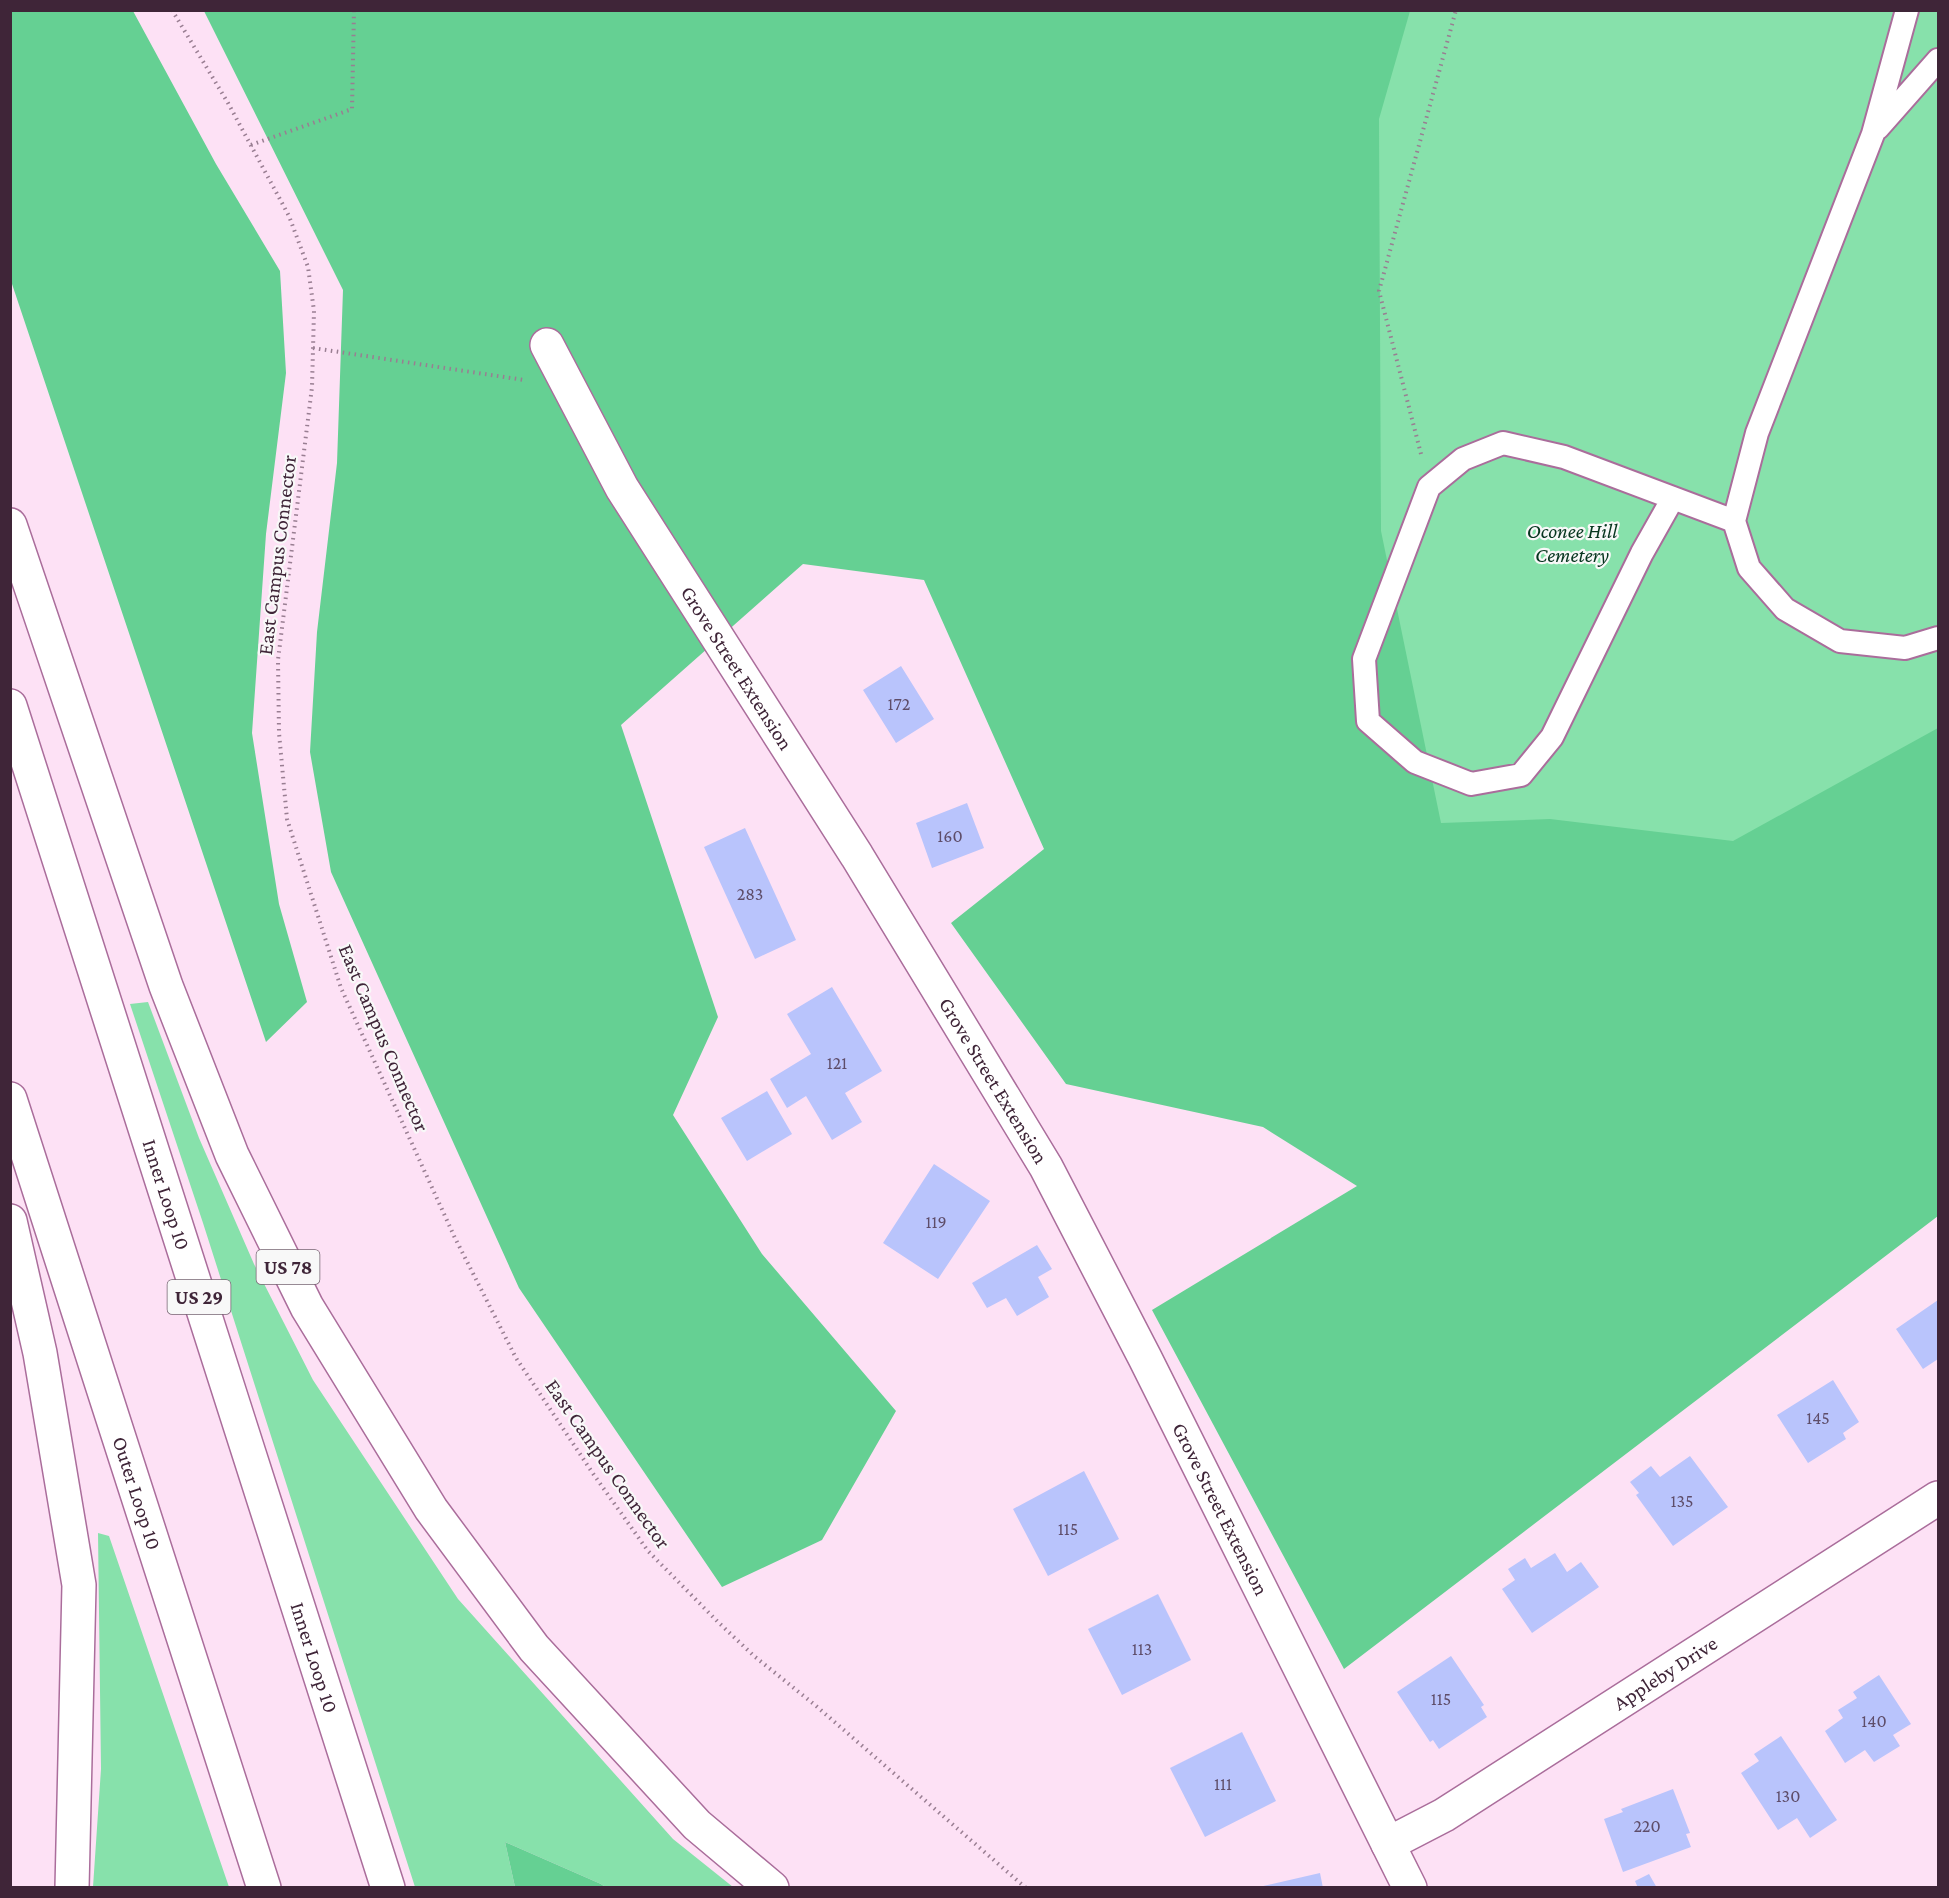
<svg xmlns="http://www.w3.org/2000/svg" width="1949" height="1898" font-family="'Crimson Pro',serif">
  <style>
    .green { fill: #87e1ab }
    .forest { fill: #65d093 }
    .building { fill: #b9c4fc }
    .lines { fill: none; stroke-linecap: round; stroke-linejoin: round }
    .service-casing { stroke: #aa6d9b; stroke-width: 26 }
    .minor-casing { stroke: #aa6d9b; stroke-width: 36 }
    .motorway-casing { stroke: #aa6d9b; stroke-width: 36 }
    .path { stroke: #997e92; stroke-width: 4; stroke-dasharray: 1.5 4.5; stroke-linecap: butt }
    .service { stroke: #fff; stroke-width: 22 }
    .minor { stroke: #fff; stroke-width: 33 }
    .motorway { stroke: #fff; stroke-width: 33 }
    .labels { text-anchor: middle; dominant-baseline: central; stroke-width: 4.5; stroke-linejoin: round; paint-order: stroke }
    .number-label { font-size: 18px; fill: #5e4d69 }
    .shield { fill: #f8f8f8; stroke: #766472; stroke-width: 1.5 }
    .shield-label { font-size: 20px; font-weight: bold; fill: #3f2538 }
    .park-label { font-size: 21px; font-style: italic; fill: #05351e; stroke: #f8f8f8 }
    .street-label { font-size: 21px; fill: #3f2538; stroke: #f8f8f8 }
  </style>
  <rect width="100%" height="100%" fill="#fde1f5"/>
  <path class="green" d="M1388,11h550v764l-317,186 -515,-215z
    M148,1002l51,136 55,126 59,116 145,219 215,240 60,48h-128l-4,-3 -96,-42 10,45h-100l-212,-664 -73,-219z
    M98,1533l11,3 120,351h-136l8,-118z"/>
  <path class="forest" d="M10,11h123l83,153 64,107 6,102 -20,161 -14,199 27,171 28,98 -41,40 -255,-761z
    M204,11h1206l-31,108 2,412 60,292 109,-4 183,22 205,-113v488l-594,453 -192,-359 205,-124 -94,-59 -197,-43 -115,-161 93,-74 -120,-269 -121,-16 -182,161 97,292 -45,98 89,139 134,157 -74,129 -100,47 -203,-299 -188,-416 -21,-120 7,-120 20,-169 6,-173z
    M505,1842l96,42 4,3h-90z"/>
  <path class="building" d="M901,666l33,53 -38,24 -33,-53z
    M967,803l17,45 -52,20 -16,-45z
    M745,828l51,112 -41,19 -51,-112z
    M832,987l50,84 -37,22 17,29 -30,18 -26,-44 -19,12 -17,-29 41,-25 -24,-40z
    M767,1091l25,43 -45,27 -26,-43z
    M934,1164l56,37 -52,78 -55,-36z
    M1037,1245l15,24 -14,8 11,20 -32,19 -11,-18 -19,10 -15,-25z
    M1938,1300v59l-15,10 -27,-40z
    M1833,1380l26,42 -16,11 3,6 -38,24 -31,-48z
    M1690,1456l38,51 -55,39 -37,-51 3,-2 -9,-11 21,-16 9,11z
    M1084,1471l35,68 -71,37 -35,-67z
    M1555,1553l12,19 14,-10 18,25 -67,46 -30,-44 13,-9 -7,-11 17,-11 6,10z
    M1158,1594l33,66 -69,35 -34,-66z
    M1451,1656l33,49 -3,2 6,10 -48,32 -6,-9 -3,2 -33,-50z
    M1879,1675l32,49 -18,11 7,11 -26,16 -9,-12 -20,13 -20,-32 18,-13 -5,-8 19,-12 -4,-6z
    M1242,1732l34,69 -71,36 -35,-69z
    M1781,1736l56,84 -27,18 -13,-20 -19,12 -37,-57 18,-12 -5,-7z
    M1673,1789l17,44 -4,1 5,13 -68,25 -19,-53 19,-7 -2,-3z
    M1320,1873l3,15h-64v-1z
    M1649,1874l8,14h-19l-3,-7z"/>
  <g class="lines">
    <defs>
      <path id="service" d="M1907,10l-34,124 -116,299 -23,88 15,47 36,41 55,32 65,7 33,-10
        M1878,128l60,-68
        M1673,498l-31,55 -90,184 -31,38 -50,9 -56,-22 -47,-41 -4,-62 65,-172 34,-28 40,-16 61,14 170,64"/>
      <g id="minor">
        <path id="s1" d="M547,345l75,143 235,368 189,311 99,191 265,530"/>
        <path id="s2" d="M1388,1844l56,-29 494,-317"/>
      </g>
      <g id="motorway">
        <path d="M10,525l156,461 66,169 75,152 124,202 103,139 163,177 75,63"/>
        <path id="s3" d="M10,706l378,1182"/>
        <path id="s4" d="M10,1099l254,789"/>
        <path d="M10,1221l30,132 39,232 -7,303"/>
      </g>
    </defs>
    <use href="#service" class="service-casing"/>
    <use href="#minor" class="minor-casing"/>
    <use href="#motorway" class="motorway-casing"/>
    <path class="path" d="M172,10l56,93 61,113 19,51 6,44 -2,76 -34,273 1,73 8,86 54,169 114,250 61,120 78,117 54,76 70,71 36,34 61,49 211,183
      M251,145l101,-36 2,-99
      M313,348l211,32
      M1421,454l-42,-163 77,-281"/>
    <use href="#service" class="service"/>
    <use href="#minor" class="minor"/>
    <use href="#motorway" class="motorway"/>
  </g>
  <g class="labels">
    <g class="number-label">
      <text x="899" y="704">172</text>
      <text x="950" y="836">160</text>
      <text x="750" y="894">283</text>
      <text x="837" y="1063">121</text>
      <text x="936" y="1222">119</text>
      <text x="1818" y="1418">145</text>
      <text x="1682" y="1501">135</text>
      <text x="1068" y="1529">115</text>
      <text x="1142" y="1649">113</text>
      <text x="1441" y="1699">115</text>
      <text x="1874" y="1721">140</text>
      <text x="1223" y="1784">111</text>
      <text x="1788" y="1796">130</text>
      <text x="1647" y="1826">220</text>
    </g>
    <g class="shield">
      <rect x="256.5" y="1250" width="63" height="34" rx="4.5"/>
      <rect x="167.5" y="1280" width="63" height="34" rx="4.5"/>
    </g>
    <g class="shield-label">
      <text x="288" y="1267">US 78</text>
      <text x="199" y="1297">US 29</text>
    </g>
    <g class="park-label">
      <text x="1572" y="531">Oconee Hill<tspan x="1572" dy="24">Cemetery</tspan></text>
    </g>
    <g class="street-label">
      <text transform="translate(277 555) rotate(-83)">East Campus Connector</text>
      <text stroke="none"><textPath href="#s1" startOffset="375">Grove Street Extension</textPath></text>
      <text transform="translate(384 1038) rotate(67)">East Campus Connector</text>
      <text stroke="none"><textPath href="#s1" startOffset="861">Grove Street Extension</textPath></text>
      <text stroke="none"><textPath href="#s3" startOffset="513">Inner Loop 10</textPath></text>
      <text transform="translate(608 1464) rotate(55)">East Campus Connector</text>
      <text stroke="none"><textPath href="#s4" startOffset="414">Outer Loop 10</textPath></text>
      <text stroke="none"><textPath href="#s1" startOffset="1346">Grove Street Extension</textPath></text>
      <text stroke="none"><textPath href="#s3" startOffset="999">Inner Loop 10</textPath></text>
      <text stroke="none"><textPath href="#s2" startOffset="326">Appleby Drive</textPath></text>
    </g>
  </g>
  <rect width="1949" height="1898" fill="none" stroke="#3f2538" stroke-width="24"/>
</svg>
